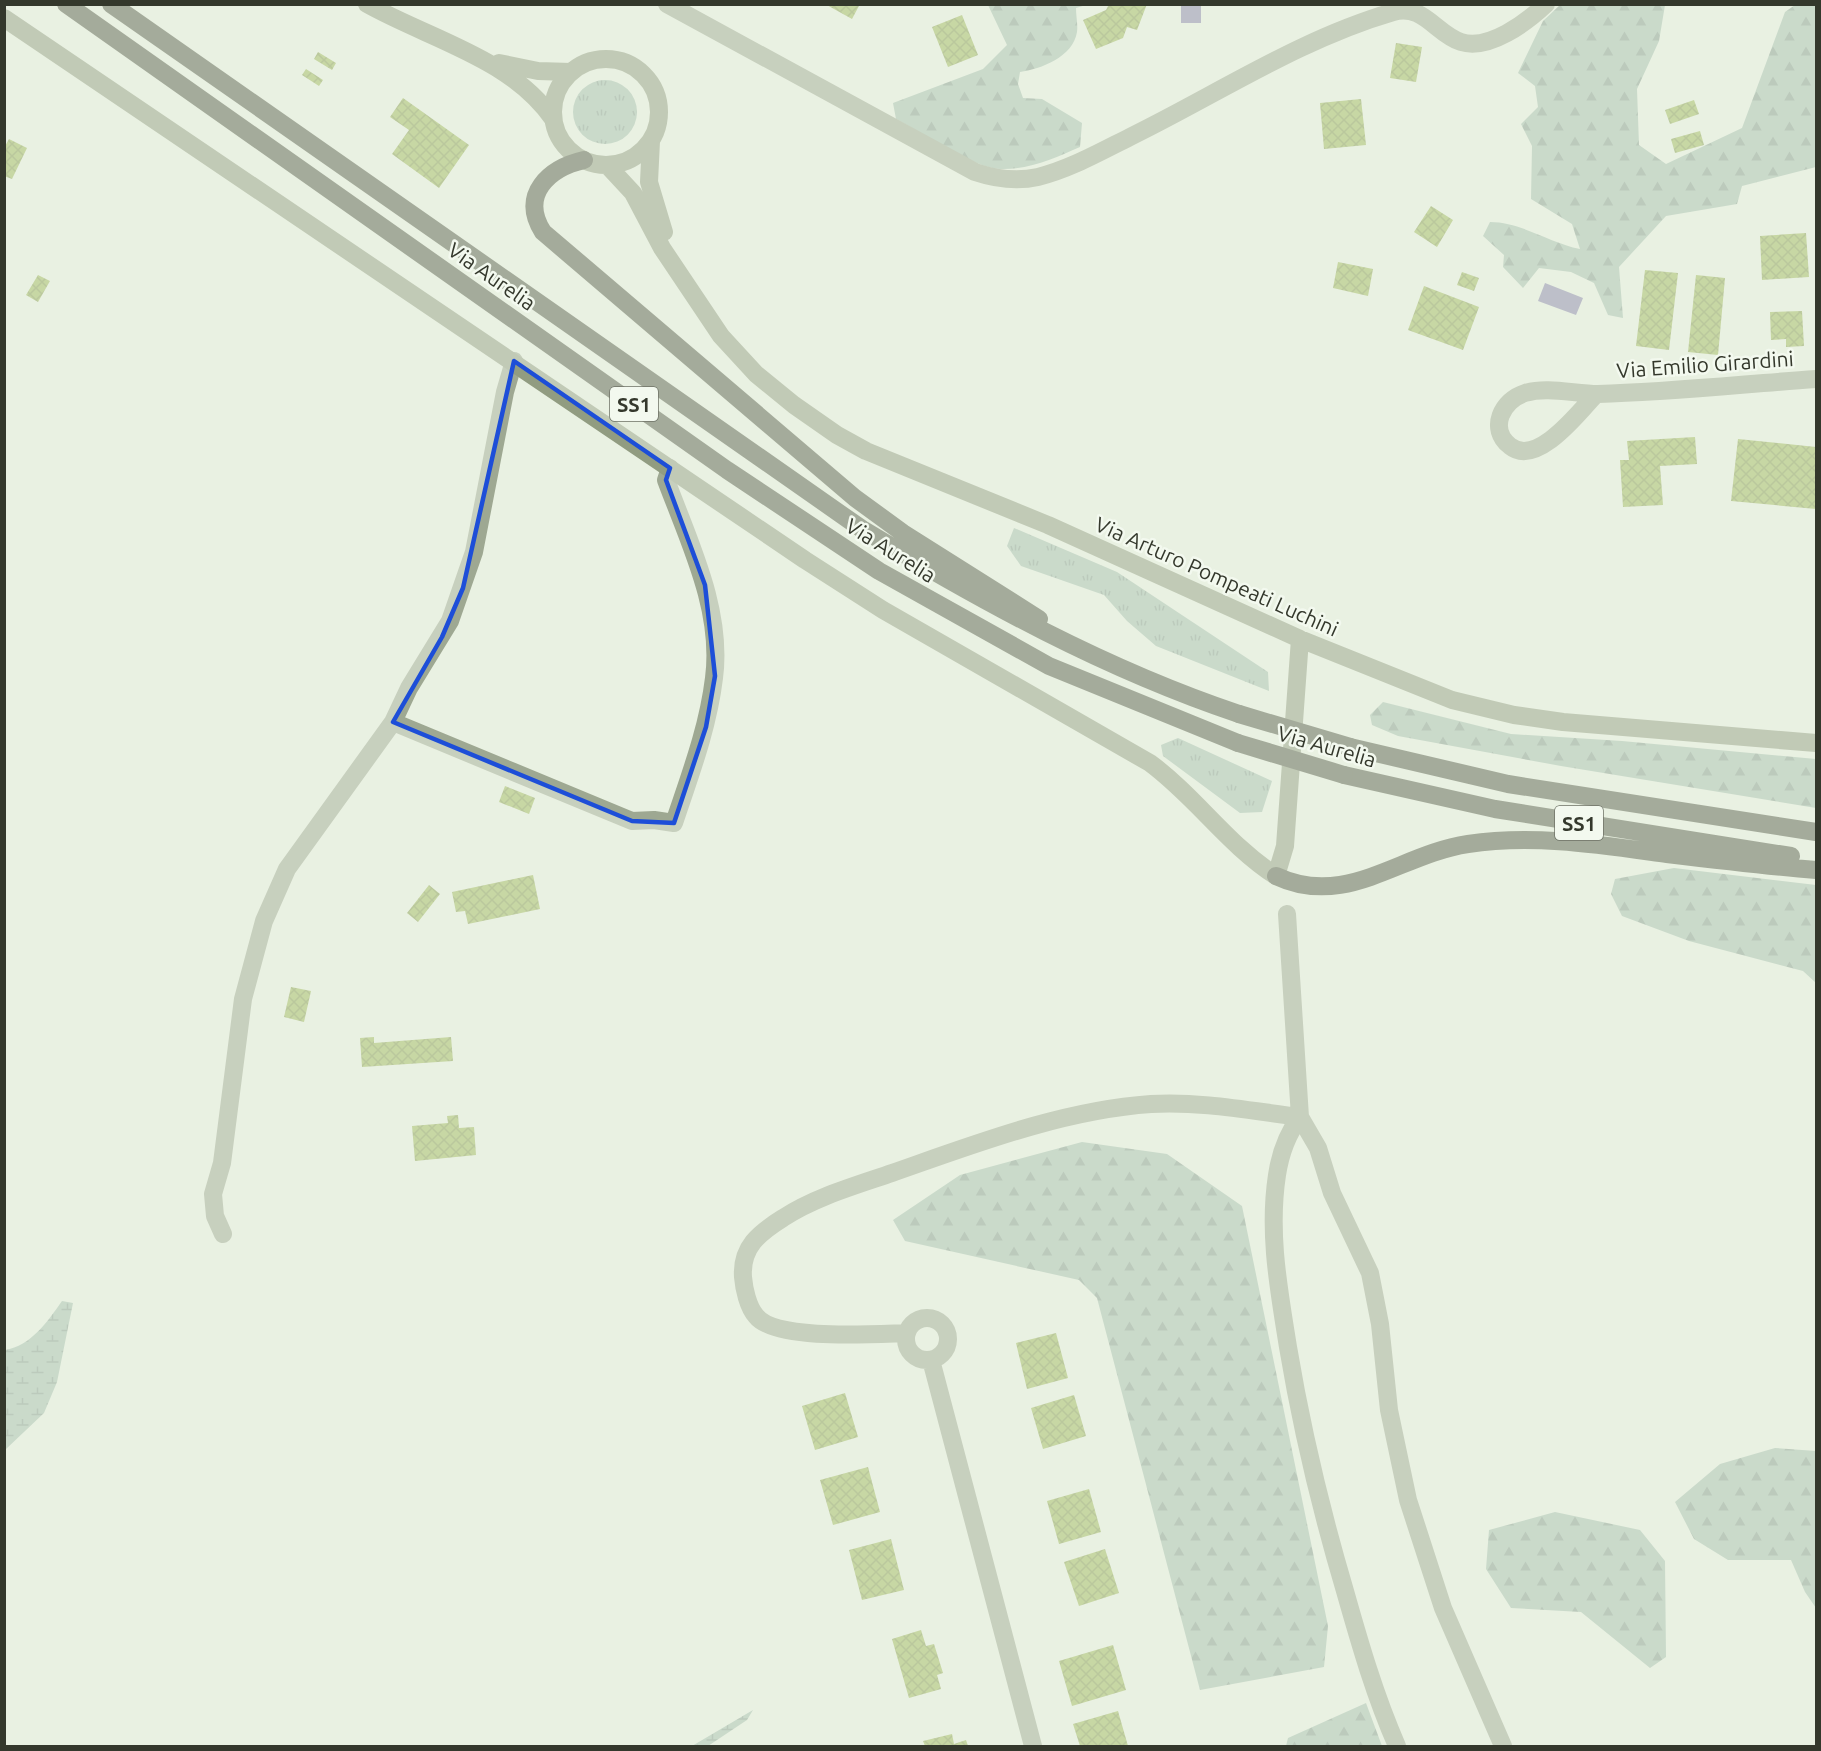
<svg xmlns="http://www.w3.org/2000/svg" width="1821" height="1751" font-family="Ubuntu,sans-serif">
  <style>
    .grass { fill: url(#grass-tufts) }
    .forest { fill: url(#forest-firs) }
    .wetland { fill: url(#wetland-marsh) }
    .water { fill: #8784ab }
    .building { fill: url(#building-cross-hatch) }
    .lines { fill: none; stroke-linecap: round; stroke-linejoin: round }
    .street { stroke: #9ea892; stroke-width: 18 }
    .secondary { stroke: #919c81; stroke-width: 18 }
    .highway { stroke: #515845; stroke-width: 18 }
    .highway-bridge { stroke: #515845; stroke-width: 18 }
    .marked { fill: none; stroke: #1d4ed8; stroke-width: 4.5; stroke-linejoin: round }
    .labels { text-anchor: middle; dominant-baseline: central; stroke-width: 5; stroke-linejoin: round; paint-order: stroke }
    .shield { fill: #f3f9ef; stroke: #6d7266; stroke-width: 1.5 }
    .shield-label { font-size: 20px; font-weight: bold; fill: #34382c }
    .street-label { font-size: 21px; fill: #34382c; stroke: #f3f9ef }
  </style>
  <defs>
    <pattern id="grass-tufts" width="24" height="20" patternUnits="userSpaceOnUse" patternTransform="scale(1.5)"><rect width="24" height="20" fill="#a4bfae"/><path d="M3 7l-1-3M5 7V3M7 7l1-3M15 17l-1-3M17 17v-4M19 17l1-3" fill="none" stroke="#869c8e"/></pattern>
    <pattern id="forest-firs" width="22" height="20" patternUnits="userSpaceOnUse" patternTransform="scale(1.5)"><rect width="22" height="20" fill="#a4bfae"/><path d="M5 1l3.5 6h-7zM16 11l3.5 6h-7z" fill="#869c8e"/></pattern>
    <pattern id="wetland-marsh" width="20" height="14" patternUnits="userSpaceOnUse" patternTransform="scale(1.5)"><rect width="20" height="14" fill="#a4bfae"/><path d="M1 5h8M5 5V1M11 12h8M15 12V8" fill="none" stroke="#869c8e"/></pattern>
    <pattern id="building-cross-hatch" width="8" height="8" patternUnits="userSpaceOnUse" patternTransform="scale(1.5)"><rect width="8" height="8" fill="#9eb859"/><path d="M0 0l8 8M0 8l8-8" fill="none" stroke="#82974a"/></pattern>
  </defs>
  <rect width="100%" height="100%" fill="#e9f1e2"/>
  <path class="grass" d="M573 112a32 32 0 1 1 64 0a32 32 0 1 1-64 0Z
    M1014,528l103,44 151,100 1,19 -113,-45 -29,-25 -23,-26 -83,-29 -14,-20z
    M1178,738l94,43 -10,31 -22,1 -77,-57 -2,-11z"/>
  <path class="forest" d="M1561,4l104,1 -6,36 -22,48 2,56 27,19 76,-36 43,-116 10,-7h21v162l-74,19 -5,18 -71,12 -47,51 4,51 -15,-3 -14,-32 -23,-11 -32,-4 -16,20 -20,-21 1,-12 -21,-19 7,-14c31,0 60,21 90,27l-8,-25 -41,-25 1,-53 -11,-22 17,-17 -3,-21 -17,-13 25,-52z
    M988,5h98l-10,3c0,8 2,17 1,24 -4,25 -36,37 -57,40l-2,12 5,14 19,1 40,24 -2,24c-25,11 -51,23 -80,22 -24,0 -81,-38 -104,-50l-3,-16 90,-34 24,-24z
    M1383,702l128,32 111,7 194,18v49l-255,-42 -163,-30 -26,-11 -2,-10z
    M1674,868l142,17v98l-13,-12 -114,-30 -67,-25 -11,-22 4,-15z
    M1082,1142l85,12 75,52 86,420 -4,41 -124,23 -103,-392 -18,-18 -174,-39 -12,-21 67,-45z
    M1775,1448l41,3v157l-11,-16 -14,-32h-63l-34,-21 -19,-37 45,-38z
    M1555,1512l85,18 25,31 1,96 -16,11 -69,-56 -70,-4 -25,-39 3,-39z
    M1366,1703l16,43h-96l2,-8z"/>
  <path class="wetland" d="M62,1301l11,2 -16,79 -13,31 -39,37v-100c26,-4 43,-29 57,-49z
    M753,1710l-6,10 -39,26h-16z"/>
  <path class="water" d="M1181,5h20v18h-20z
    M1545,283l38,15 -7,17 -38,-14z"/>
  <path class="building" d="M825,4h35l-8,15z
    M1109,4h38l-10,26 -10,-3 -4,11 -27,11 -13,-29 23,-10z
    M962,15l16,40 -30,12 -16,-40z
    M1396,43l26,4 -6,35 -26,-4z
    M318,52l18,11 -4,7 -18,-11z
    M306,69l17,11 -4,6 -17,-11z
    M403,98l66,47 -30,43 -47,-34 17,-24 -19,-13z
    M1361,99l5,46 -42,4 -4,-46z
    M1694,100l5,14 -29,10 -5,-14z
    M1700,131l4,14 -29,8 -4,-14z
    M9,139l18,9 -15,31 -8,-3v-28z
    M1431,206l22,14 -16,27 -23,-15z
    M1806,233l3,44 -47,3 -2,-44z
    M1338,262l35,7 -5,27 -35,-8z
    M1645,270l33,3 -9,77 -33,-4z
    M1462,272l17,6 -5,13 -17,-6z
    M38,275l12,6 -12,21 -12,-7z
    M1696,275l29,3 -7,77 -30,-3z
    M1424,286l55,21 -16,43 -55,-20z
    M1802,311l2,35 -18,1v-8l-15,1 -1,-28z
    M1695,437l2,27 -37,2 3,39 -40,2 -3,-47h9l-2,-19z
    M1738,439l78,8v62l-85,-8z
    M505,786l30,12 -6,16 -30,-12z
    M533,875l7,34 -72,15 -3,-13 -9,1 -4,-20z
    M429,885l11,9 -22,28 -11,-9z
    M291,987l20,4 -7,31 -20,-5z
    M374,1037v6l77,-6 2,24 -91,6 -2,-29z
    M458,1115l1,13 15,-1 2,28 -61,6 -3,-35 36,-3 -1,-7z
    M1056,1333l12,45 -41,11 -11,-46z
    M845,1393l13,44 -43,13 -13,-44z
    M1074,1395l12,41 -43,13 -12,-41z
    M868,1467l12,45 -47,13 -13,-45z
    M1089,1489l12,43 -42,12 -12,-43z
    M891,1539l13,51 -42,10 -13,-50z
    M1105,1549l14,44 -40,13 -15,-44z
    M921,1630l5,16 8,-2 9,29 -6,2 4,14 -32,9 -17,-59z
    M1113,1645l13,45 -54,16 -13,-45z
    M1118,1711l10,35h-48l-7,-22z
    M952,1734l2,10 12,-4 2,6h-43l-2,-5z"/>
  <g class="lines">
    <path class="street" d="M667,4l308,168c21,7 41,10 63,5 32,-8 62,-25 92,-40 86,-42 170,-98 263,-125 30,-9 43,22 68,30 28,9 66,-20 85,-38
      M1596,394c-16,17 -59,74 -86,52 -22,-17 -8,-46 15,-53 22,-7 50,1 73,1 73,-2 146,-10 218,-15
      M393,722l239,99 22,-1 20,3c16,-48 34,-95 40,-145 9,-68 -25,-136 -48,-198l4,-12
      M1287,914l13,203c-12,16 -20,38 -23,58 -9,59 2,115 11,172 14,84 33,163 57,244 15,53 30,105 52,155
      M223,1234l-8,-18 -2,-22 9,-31 21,-164 21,-78 23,-52 106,-147 16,-34 41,-67 24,-69 31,-160 9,-31
      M906 1339a21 21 0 1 1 42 0a21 21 0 1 1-42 0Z
      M906,1333c-32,1 -131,8 -150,-17 -8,-9 -12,-27 -13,-39 -2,-30 16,-44 40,-59 32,-21 74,-33 109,-45 83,-29 171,-63 259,-69 50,-3 100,7 149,13l18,31 14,45 38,80 10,51 9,86 19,90 35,108 60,138
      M931,1360l102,386"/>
    <path class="secondary" d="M367,4c62,35 144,54 186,115
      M4,18l801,542 78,50 267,153c46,34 78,82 126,113l9,-30 15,-207
      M553 112a53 53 0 1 1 106 0a53 53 0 1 1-106 0Z
      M499,63l39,8 33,1
      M651,141l-2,41 15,50
      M607,165l26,28 29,55 59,88 35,38 38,31 43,30 29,16 182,74 252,114 152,61 62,15 49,7 253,21"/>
    <path class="highway" d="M66,4l661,466 152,101 170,95 189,77
      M111,4l751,525c121,73 243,140 377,185
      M584,160c-35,8 -65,35 -41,72l312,266 48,35 136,86
      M1350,747l158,37 308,48
      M1344,775l151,34 296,47
      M1276,876c70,33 124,-22 192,-32 66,-10 133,1 199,10 50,6 100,12 149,16"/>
    <path class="highway-bridge" d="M1239,714l111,33
      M1238,743l106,32"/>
  </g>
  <path d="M0 0H1821V1751H0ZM514,361l156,107 -4,12 39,105 10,91 -9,51 -32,96 -42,-2 -239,-99 49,-85 21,-49z" fill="#e9f1e2" fill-opacity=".55" fill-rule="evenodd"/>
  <path class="marked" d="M514,361l156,107 -4,12 39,105 10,91 -9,51 -32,96 -42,-2 -239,-99 49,-85 21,-49z"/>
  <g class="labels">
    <g class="shield">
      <rect x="610" y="387" width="48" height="34" rx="4.5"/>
      <rect x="1555" y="806" width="48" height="34" rx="4.5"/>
    </g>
    <g class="shield-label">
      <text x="634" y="404">SS1</text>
      <text x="1579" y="823">SS1</text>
    </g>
    <g class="street-label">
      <text transform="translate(492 276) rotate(35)">Via Aurelia</text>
      <text transform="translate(1705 364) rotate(-4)">Via Emilio Girardini</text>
      <text transform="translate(891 550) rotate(32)">Via Aurelia</text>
      <text transform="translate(1217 576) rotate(24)">Via Arturo Pompeati Luchini</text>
      <text transform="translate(1327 746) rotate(16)">Via Aurelia</text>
    </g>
  </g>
  <rect width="1821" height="1751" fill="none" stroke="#34382c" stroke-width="12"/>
</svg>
